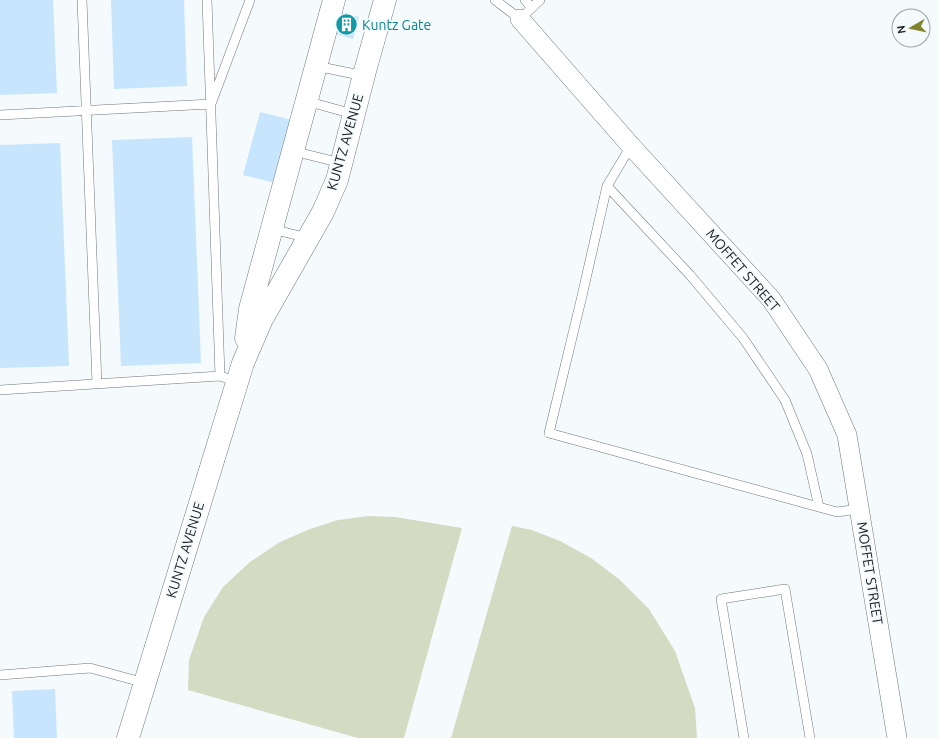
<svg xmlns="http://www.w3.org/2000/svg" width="939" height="738" font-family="Ubuntu,sans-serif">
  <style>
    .green { fill: #d4dbc3 }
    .building { fill: #c7e5fc }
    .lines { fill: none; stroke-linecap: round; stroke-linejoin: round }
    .service-casing { stroke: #6d777e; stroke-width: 10 }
    .minor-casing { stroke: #6d777e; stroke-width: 20 }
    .tertiary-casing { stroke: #6d777e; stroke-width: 23 }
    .service { stroke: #fff; stroke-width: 9 }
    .minor { stroke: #fff; stroke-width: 19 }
    .tertiary { stroke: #fff; stroke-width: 22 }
    .labels { text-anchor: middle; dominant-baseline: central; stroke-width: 4; stroke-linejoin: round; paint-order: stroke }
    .culture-label { font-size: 14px; fill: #0d838f; stroke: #f5fafd; text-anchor: start }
    .street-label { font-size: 14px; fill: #1a1e21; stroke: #f5fafd }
  </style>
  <rect width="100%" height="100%" fill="#f5fafd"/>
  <path class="green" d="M369,516l26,1 67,11 -58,210h-46l-170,-48 1,-30 15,-43 19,-30 27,-25 30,-20 30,-13 28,-9z
    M512,526l20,4 28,11 31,17 29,22 29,29 26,42 20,57 2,30h-246z"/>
  <path class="building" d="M0,0h53l4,93 -57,2z
    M111,0h73l3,86 -73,3z
    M338,11l21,6 -6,22 -21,-6z
    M260,112l36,9 -17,63 -36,-9z
    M192,137l9,226 -80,3 -9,-226z
    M60,143l9,223 -69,2v-223z
    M55,689l2,49h-43l-2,-47z"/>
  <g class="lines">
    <defs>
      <path id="service" d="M82,0l15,384
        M207,0l13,376
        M495,0l25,19 20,-19
        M525,0l7,8
        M316,66l39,8 9,-3
        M306,101l47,13
        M0,115l211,-11 39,-104
        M631,146l-24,40 -25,110 -33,137 288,79 22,-3
        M293,151l48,12
        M607,186l83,89 53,63 42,62 22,54 12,53
        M272,229l36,9
        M0,390l220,-14 6,2
        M0,675l90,-7 55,15
        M744,738l-23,-139 64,-10 25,149"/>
      <path id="minor" d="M520,19l111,127 140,153 47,70 29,66 50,303"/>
      <path id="tertiary" d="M246,338l4,-29 84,-309
        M128,738l115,-375 19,-44 61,-107 14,-32 28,-109 20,-71"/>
    </defs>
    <use href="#service" class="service-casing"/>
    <use href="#minor" class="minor-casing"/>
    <use href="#tertiary" class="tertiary-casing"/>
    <use href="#service" class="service"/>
    <use href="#minor" class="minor"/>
    <use href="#tertiary" class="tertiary"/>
  </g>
  <defs>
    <symbol id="building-disc" viewBox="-11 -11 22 22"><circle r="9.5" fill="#0f9aa8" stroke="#f5fafd"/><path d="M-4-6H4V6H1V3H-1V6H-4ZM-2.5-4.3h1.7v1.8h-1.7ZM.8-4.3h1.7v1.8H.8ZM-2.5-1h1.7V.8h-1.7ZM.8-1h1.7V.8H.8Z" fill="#fff"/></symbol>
  </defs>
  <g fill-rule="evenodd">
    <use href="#building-disc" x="334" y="12" width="25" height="25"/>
  </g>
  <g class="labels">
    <g class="culture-label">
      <text x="362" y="25">Kuntz Gate</text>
    </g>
    <g class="street-label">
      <text transform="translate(345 142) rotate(-74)">KUNTZ AVENUE</text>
      <text transform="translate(743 270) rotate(49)">MOFFET STREET</text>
      <text transform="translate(185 550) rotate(-73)">KUNTZ AVENUE</text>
      <text transform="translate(870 573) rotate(81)">MOFFET STREET</text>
    </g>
  </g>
  <g transform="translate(911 28) rotate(261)"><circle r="19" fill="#f5fafd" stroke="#9da2a5"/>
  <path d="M0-3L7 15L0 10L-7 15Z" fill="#81832e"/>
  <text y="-6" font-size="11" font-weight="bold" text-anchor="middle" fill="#1a1e21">N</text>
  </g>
</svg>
